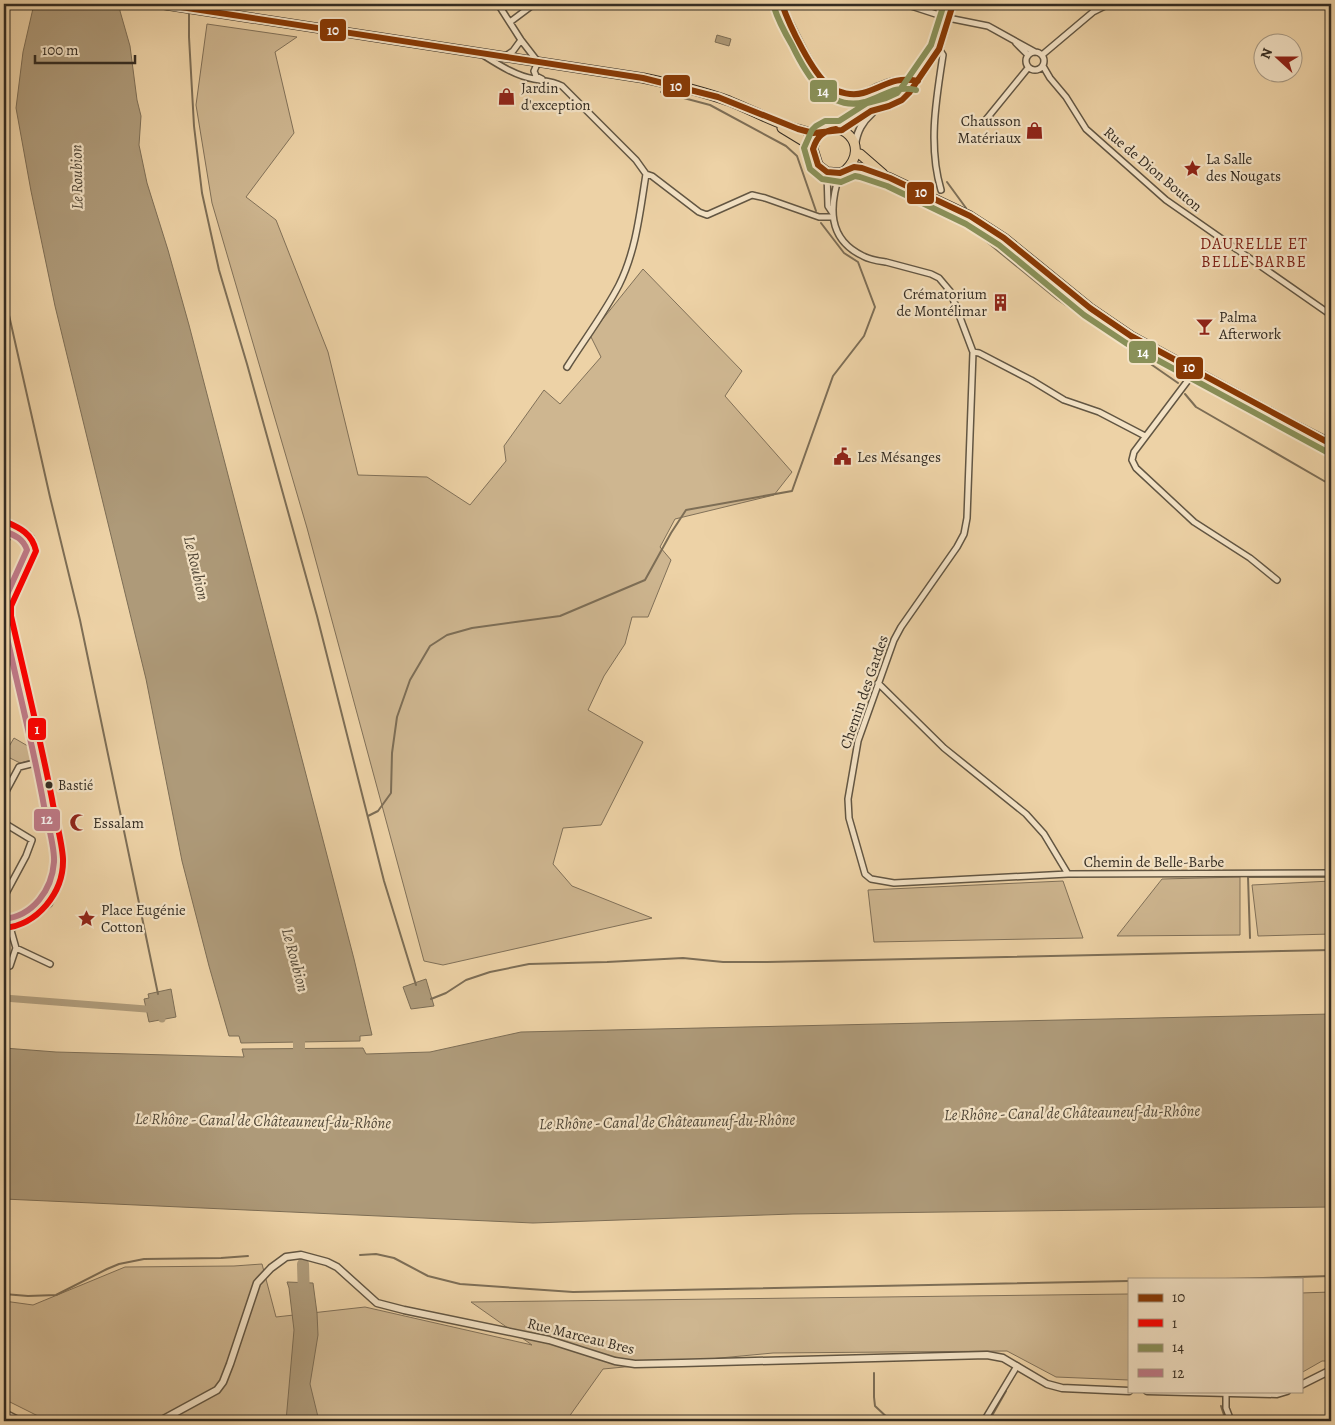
<svg xmlns="http://www.w3.org/2000/svg" width="1335" height="1425" font-family="Alegreya,serif">
  <style>
    .green { fill: #ceb690; stroke: #817159 }
    .water { fill: #ae9a79; stroke: #7d6e56 }
    .lines { fill: none; stroke-linecap: round; stroke-linejoin: round }
    .stream { stroke: #7d6e56; stroke-width: 2 }
    .canal { stroke: #ae9a79; stroke-width: 7 }
    .river { stroke: #ae9a79; stroke-width: 12 }
    .minor-casing { stroke: #625643; stroke-width: 8 }
    .tertiary-casing { stroke: #625643; stroke-width: 9 }
    .primary-casing { stroke: #342c22; stroke-width: 11 }
    .minor { stroke: #f3e2c5; stroke-width: 5 }
    .tertiary { stroke: #f3e2c5; stroke-width: 6 }
    .primary { stroke: #edd2a6; stroke-width: 9 }
    .bus-1-casing { stroke: #f3e2c5; stroke-width: 10 }
    .bus-2-casing { stroke: #f3e2c5; stroke-width: 10 }
    .bus-3-casing { stroke: #f3e2c5; stroke-width: 10 }
    .bus-4-casing { stroke: #f3e2c5; stroke-width: 10 }
    .bus-1 { stroke: #883904; stroke-width: 6 }
    .bus-2 { stroke: #f00; stroke-width: 6 }
    .bus-3 { stroke: #899058; stroke-width: 6 }
    .bus-4 { stroke: #bf7a88; stroke-width: 6 }
    .bus-dot { fill: #342c22; stroke: #f3e2c5; stroke-width: 2 }
    .labels { text-anchor: middle; dominant-baseline: central; stroke-width: 4.5; stroke-linejoin: round; paint-order: stroke }
    .bus-label { font-size: 14px; fill: #342c22; stroke: #f3e2c5; text-anchor: start }
    .poi-label { font-size: 15px; fill: #342c22; stroke: #f3e2c5; text-anchor: start }
    .street-label { font-size: 15px; fill: #342c22; stroke: #f3e2c5 }
    .water-label { font-size: 16px; font-style: italic; fill: #524838; stroke: #f3e2c5 }
    .neighbourhood-label { font-size: 16px; letter-spacing: 1px; fill: #7a1f14; stroke: #f3e2c5 }
    .line-badge { stroke: #f3e2c5; stroke-width: 2 }
    .badge-label { font-size: 14px; text-anchor: middle; font-weight: bold; fill: #fff }
  </style>
  <rect width="100%" height="100%" fill="#edd2a6"/>
  <filter id="stains"><feTurbulence type="fractalNoise" baseFrequency=".004" numOctaves="4"/><feColorMatrix values="0 0 0 0 .2 0 0 0 0 .09 0 0 0 0 .02 0 0 0 .5 -.17"/></filter>
  <radialGradient id="worn" r=".72"><stop offset=".6" stop-color="#630" stop-opacity="0"/><stop offset="1" stop-color="#630" stop-opacity=".3"/></radialGradient>
  <path class="green" d="M207,24l90,13 -22,15 19,81 -48,64 30,23 52,132 30,123 69,2 43,28 36,-44 -2,-15 40,-56 16,14 41,-47 -11,-22 53,-66 99,102 -17,25 67,76 -18,23 -99,24 -15,28 11,13 -23,57h-16l-7,27 -21,32 -16,34 55,32 -42,83 -38,3 -10,36 19,22 80,32 -209,47 -19,-4 -117,-433 -95,-325 -16,-98z
    M14,738l19,11 4,7 -2,3 -15,4 -16,-8z
    M1240,877v58l-123,1 45,-57z
    M1063,881l20,57 -209,4 -6,-52z
    M1331,881v53l-73,2 -6,-51z
    M262,1264l14,53 89,-10 167,38 -61,-43 658,-8v86l-73,-3 -49,-26 -234,2 -170,16 -37,52h-518l-44,-22v-98l29,4 92,-38 109,-1z
    M1331,1292v69h-9l-21,12v-80z"/>
  <path class="water" d="M34,4h86v7l10,35 7,54 4,16 -2,29 8,38 21,67 21,75 165,634 18,76 -12,1v5l-119,2 -2,-7h-10l-20,-70 -27,-105 -36,-182 -91,-373 -24,-115 -15,-83 7,-56z
    M717,35l14,4 -2,7 -14,-4z
    M426,979l8,27 -23,3 -8,-22z
    M171,989l5,28 -27,5 -5,-23 5,-1 -1,-4z
    M1331,1014v193l-538,7 -260,9 -529,-24v-151l52,4 188,5 -2,-8 121,-1 3,6 64,-2 91,-20z
    M287,1282l26,1 4,30 1,22 -8,49 9,37h-33l8,-91 -5,-42z"/>
  <g class="lines">
    <path class="stream" d="M189,11v26l5,89 8,67 17,77 28,94 70,252 67,265 32,104
      M661,92l49,13 76,41 11,10 19,55
      M947,182l19,26
      M974,223l7,14 76,62 121,84
      M4,293l46,204 30,123 78,374
      M1185,394l11,13 135,78
      M368,816l10,-5 13,-18 1,-40 5,-36 13,-37 20,-34 17,-11 25,-7 88,-12 85,-36 26,-47 15,-23 106,-19 41,-115 31,-40 11,-29 -17,-45 -14,-9 -23,-30
      M1250,938l-2,-61h77
      M431,999l15,-6 20,-13 24,-8 39,-8 78,-2 76,-4 40,4h44l564,-12
      M360,1255l16,-1 18,4 34,18 32,8 113,8 556,-11
      M1225,1279l106,-3
      M4,1294l24,2 28,-1 51,-26 12,-5 25,-5 77,-1 27,-2
      M874,1373v24l1,9 16,15
      M1221,1406l5,15
      M989,1421l17,-30"/>
    <path class="canal" d="M4,998l142,11 15,-2 1,12"/>
    <path class="river" d="M296,1026l3,10v29
      M303,1264l1,35"/>
    <defs>
      <path id="minor" d="M498,4l23,36 17,22 -4,9 2,5 6,3
        M782,4l2,6c10,20 27,59 43,74 9,9 24,12 36,9 6,-2 12,-6 18,-8 12,-6 24,-7 37,-4
        M905,4l43,14 40,8 47,26
        M510,22l24,-18
        M1016,43l12,12
        M939,49l4,6c-7,45 -15,91 -2,135
        M1026 61a9 9 0 1 1 18 0a9 9 0 1 1-18 0Z
        M483,55c16,10 33,21 51,24 11,2 18,2 28,7l74,74 10,14 6,2 47,36 8,3 45,-20 13,3 54,19h14
        M1042,55l51,-43 16,-8
        M504,57l9,-6 8,-11
        M1043,66l7,12 16,19 20,32 80,71 165,115
        M984,122l44,-54
        M827,172l1,34 4,6
        M840,173c-11,33 -13,66 23,83 7,4 16,5 23,6 15,4 30,8 45,12l8,4 11,13 23,61 -6,166 -3,16 -7,13 -56,80 -7,13 -36,101 -10,58 1,19 16,56 6,5 23,4 174,-9
        M973,352l6,1 52,27 33,20 35,12 46,24
        M567,367c17,-27 37,-53 52,-82 17,-34 21,-73 27,-111
        M1195,371l-61,81 -2,8 4,8 58,54 56,36 27,22
        M4,521c16,8 29,10 32,30l-25,55v10l38,169 14,75 -4,24 -10,20 -18,15 -17,8 -10,1
        M6,540l7,-14
        M4,589l12,6
        M878,683l66,65 82,66 18,20 24,40 263,-1
        M4,795l15,-28 24,-6
        M4,823l28,17 -6,16 -22,41
        M16,948l34,16
        M10,966l6,-18 -6,-21
        M1226,1393v15l5,13
        M984,1421l33,-55"/>
      <path id="tertiary" d="M842,130l29,-19 18,-5 13,-6 7,-7 30,-44 14,-45
        M855,145c2,-14 7,-23 17,-32
        M1301,1385l30,-15
        M1147,1391l130,3 10,-3
        M4,1413l16,8
        M160,1421l57,-31 6,-8 7,-18 27,-81 14,-15 15,-11 15,-2 26,7 10,5 40,36 27,7 145,30 66,21 20,3 47,-1 305,-8 16,3 44,26 15,4 67,3"/>
      <path id="primary" d="M161,4l482,74c29,6 58,13 86,23 30,12 58,29 91,33
        M782,128l23,14 8,7
        M856,154h4l23,20
        M846,170c26,-26 -8,-54 -27,-36 -3,4 -5,10 -6,15l5,16 9,7 13,1 14,-6 8,1 28,10 80,38 34,22 86,70 41,28 157,86 43,22"/>
    </defs>
    <use href="#minor" class="minor-casing"/>
    <use href="#tertiary" class="tertiary-casing"/>
    <use href="#primary" class="primary-casing"/>
    <use href="#minor" class="minor"/>
    <use href="#tertiary" class="tertiary"/>
    <use href="#primary" class="primary"/>
    <defs>
      <path id="bus-1" d="M161,4l482,74 75,19 80,32 15,4 29,-3
        M782,4c7,21 30,69 48,83 9,6 22,9 33,6 22,-6 29,-17 55,-12
        M836,129c-13,2 -19,7 -23,20l5,16 9,7 13,1 14,-6 8,1 28,10 80,38 34,22 86,70 41,28 200,108
        M842,130l29,-19 18,-5 13,-6 7,-7 30,-44 14,-45"/>
      <path id="bus-2" d="M4,521c16,7 28,12 32,30l-25,55v10c14,61 29,122 41,183 3,19 10,42 11,60 1,34 -26,66 -59,69"/>
      <path id="bus-3" d="M944,4l-13,41 -29,42 -5,6 -11,5 -19,5 -28,18h-14l-9,5 -4,4 -8,18 6,21 12,10 19,3 14,-6 5,1 27,9 79,38 33,21 85,70 42,28 201,109
        M774,7c4,13 11,26 18,38 14,29 35,67 73,57 20,-6 28,-17 51,-12"/>
      <path id="bus-4" d="M4,531c10,4 19,7 23,19l-23,51
        M4,624c13,60 29,121 40,182 3,15 11,41 10,56 -2,28 -21,54 -50,57"/>
    </defs>
    <use href="#bus-1" class="bus-1-casing"/>
    <use href="#bus-2" class="bus-2-casing"/>
    <use href="#bus-3" class="bus-3-casing"/>
    <use href="#bus-4" class="bus-4-casing"/>
    <use href="#bus-1" class="bus-1"/>
    <use href="#bus-2" class="bus-2"/>
    <use href="#bus-3" class="bus-3"/>
    <use href="#bus-4" class="bus-4"/>
  </g>
  <defs>
    <symbol id="shop-bare" viewBox="-9 -9 18 18"><path d="M-5-2.5h2.3a2.7 3.5 0 0 1 5.4 0H5L5.5 6h-11ZM-1.5-2.5h3a1.5 2.3 0 0 0-3 0Z" fill="#8f2418" stroke="#f3e2c5" stroke-width="2.5" paint-order="stroke"/></symbol>
    <symbol id="sight-bare" viewBox="-9 -9 18 18"><path d="M0-6L1.8-2.2L6-1.7L2.9 1.2L3.7 5.4L0 3.3L-3.7 5.4L-2.9 1.2L-6-1.7L-1.8-2.2Z" fill="#8f2418" stroke="#f3e2c5" stroke-width="2.5" paint-order="stroke"/></symbol>
    <symbol id="building-bare" viewBox="-9 -9 18 18"><path d="M-4-6H4V6H1V3H-1V6H-4ZM-2.5-4.3h1.7v1.8h-1.7ZM.8-4.3h1.7v1.8H.8ZM-2.5-1h1.7V.8h-1.7ZM.8-1h1.7V.8H.8Z" fill="#8f2418" stroke="#f3e2c5" stroke-width="2.5" paint-order="stroke"/></symbol>
    <symbol id="bar-bare" viewBox="-9 -9 18 18"><path d="M-6-5H6L.8 .8V4.5H3.5V6h-7V4.5H-.8V.8Z" fill="#8f2418" stroke="#f3e2c5" stroke-width="2.5" paint-order="stroke"/></symbol>
    <symbol id="civic-bare" viewBox="-9 -9 18 18"><path d="M-.6-6.5H3V-4.5H.6V-3L4-1V1h2V6H-6V1h2V-1L-.6-3ZM-1.2 2.5V6h2.4V2.5Z" fill="#8f2418" stroke="#f3e2c5" stroke-width="2.5" paint-order="stroke"/></symbol>
    <symbol id="mosque-bare" viewBox="-9 -9 18 18"><path d="M3.5-4.9A6 6 0 1 0 3.5 4.9A5 5 0 1 1 3.5-4.9Z" fill="#8f2418" stroke="#f3e2c5" stroke-width="2.5" paint-order="stroke"/></symbol>
  </defs>
  <g fill-rule="evenodd">
    <use href="#shop-bare" x="494" y="84" width="25" height="25"/>
    <use href="#shop-bare" x="1022" y="118" width="25" height="25"/>
    <use href="#sight-bare" x="1180" y="156" width="25" height="25"/>
    <use href="#building-bare" x="988" y="290" width="25" height="25"/>
    <use href="#bar-bare" x="1192" y="314" width="25" height="25"/>
    <use href="#civic-bare" x="830" y="444" width="25" height="25"/>
    <use href="#mosque-bare" x="66" y="810" width="25" height="25"/>
    <use href="#sight-bare" x="74" y="906" width="25" height="25"/>
  </g>
  <circle class="bus-dot" cx="49" cy="785" r="4.5"/>
  <g class="labels">
    <g class="bus-label">
      <text x="58" y="785">Bastié</text>
    </g>
    <g class="poi-label">
      <text x="521" y="88">Jardin<tspan x="521" dy="17">d'exception</tspan></text>
      <text x="1021" y="121" text-anchor="end">Chausson<tspan x="1021" dy="17">Matériaux</tspan></text>
      <text x="1206" y="159">La Salle<tspan x="1206" dy="17">des Nougats</tspan></text>
      <text x="987" y="294" text-anchor="end">Crématorium<tspan x="987" dy="17">de Montélimar</tspan></text>
      <text x="1219" y="317">Palma<tspan x="1219" dy="17">Afterwork</tspan></text>
      <text x="857" y="457">Les Mésanges</text>
      <text x="93" y="823">Essalam</text>
      <text x="101" y="910">Place Eugénie<tspan x="101" dy="17">Cotton</tspan></text>
    </g>
    <g class="street-label">
      <text transform="translate(1153 169) rotate(40)">Rue de Dion Bouton</text>
      <text transform="translate(864 692) rotate(-71)">Chemin des Gardes</text>
      <text x="1154" y="862">Chemin de Belle-Barbe</text>
      <text transform="translate(581 1336) rotate(14)">Rue Marceau Bres</text>
    </g>
    <g class="water-label">
      <text transform="translate(77 177) rotate(-91)">Le Roubion</text>
      <text transform="translate(196 568) rotate(77)">Le Roubion</text>
      <text transform="translate(295 960) rotate(75)">Le Roubion</text>
      <text transform="translate(1072 1113) rotate(-1)">Le Rhône - Canal de Châteauneuf-du-Rhône</text>
      <text transform="translate(263 1121) rotate(1)">Le Rhône - Canal de Châteauneuf-du-Rhône</text>
      <text transform="translate(667 1122) rotate(-1)">Le Rhône - Canal de Châteauneuf-du-Rhône</text>
    </g>
    <g class="neighbourhood-label">
      <text x="1254" y="244">DAURELLE ET<tspan x="1254" dy="18">BELLE BARBE</tspan></text>
    </g>
  </g>
  <g class="line-badge">
    <rect x="319" y="18" width="28" height="24" rx="5" fill="#883904"/>
    <rect x="662" y="74" width="29" height="24" rx="5" fill="#883904"/>
    <rect x="809" y="79" width="29" height="24" rx="5" fill="#899058"/>
    <rect x="906" y="181" width="29" height="24" rx="5" fill="#883904"/>
    <rect x="1128" y="340" width="29" height="24" rx="5" fill="#899058"/>
    <rect x="1175" y="356" width="29" height="24" rx="5" fill="#883904"/>
    <rect x="27" y="717" width="20" height="24" rx="5" fill="#f00"/>
    <rect x="33" y="808" width="28" height="24" rx="5" fill="#bf7a88"/>
  </g>
  <g class="badge-label">
    <text x="333" y="35">10</text>
    <text x="676" y="91">10</text>
    <text x="823" y="96">14</text>
    <text x="921" y="197">10</text>
    <text x="1143" y="357">14</text>
    <text x="1189" y="372">10</text>
    <text x="37" y="734">1</text>
    <text x="47" y="824">12</text>
  </g>
  <rect width="1335" height="1425" fill="none" stroke="#edd2a6" stroke-width="20"/>
  <rect x="5" y="5" width="1325" height="1415" fill="none" stroke="#342c22" stroke-width="2.5"/>
  <rect x="10" y="10" width="1315" height="1405" fill="none" stroke="#342c22"/>
  <rect x="1128" y="1278" width="175" height="115" fill="#f3e2c5" stroke="#a79984"/>
  <rect x="1138" y="1294" width="25" height="8" fill="#883904" stroke="#a79984"/>
  <text x="1172" y="1302" font-size="15" fill="#342c22">10</text>
  <rect x="1138" y="1319" width="25" height="8" fill="#ff0000" stroke="#a79984"/>
  <text x="1172" y="1328" font-size="15" fill="#342c22">1</text>
  <rect x="1138" y="1344" width="25" height="8" fill="#899058" stroke="#a79984"/>
  <text x="1172" y="1352" font-size="15" fill="#342c22">14</text>
  <rect x="1138" y="1369" width="25" height="8" fill="#bf7a88" stroke="#a79984"/>
  <text x="1172" y="1378" font-size="15" fill="#342c22">12</text>
  <g transform="translate(1278 58) rotate(291)"><circle r="24" fill="#f3e2c5" stroke="#a79984"/>
  <path d="M0-4L9 19L0 12L-9 19Z" fill="#8f2418"/>
  <text y="-8" font-size="14" font-weight="bold" text-anchor="middle" fill="#342c22">N</text>
  </g>
  <path d="M35 55v8h100v-8" fill="none" stroke="#342c22" stroke-width="2.5"/>
  <text x="42" y="55" font-size="15" fill="#342c22" stroke="#f3e2c5" stroke-width="4" paint-order="stroke">100 m</text>
  <rect width="100%" height="100%" filter="url(#stains)"/>
  <rect width="100%" height="100%" fill="url(#worn)"/>
</svg>
